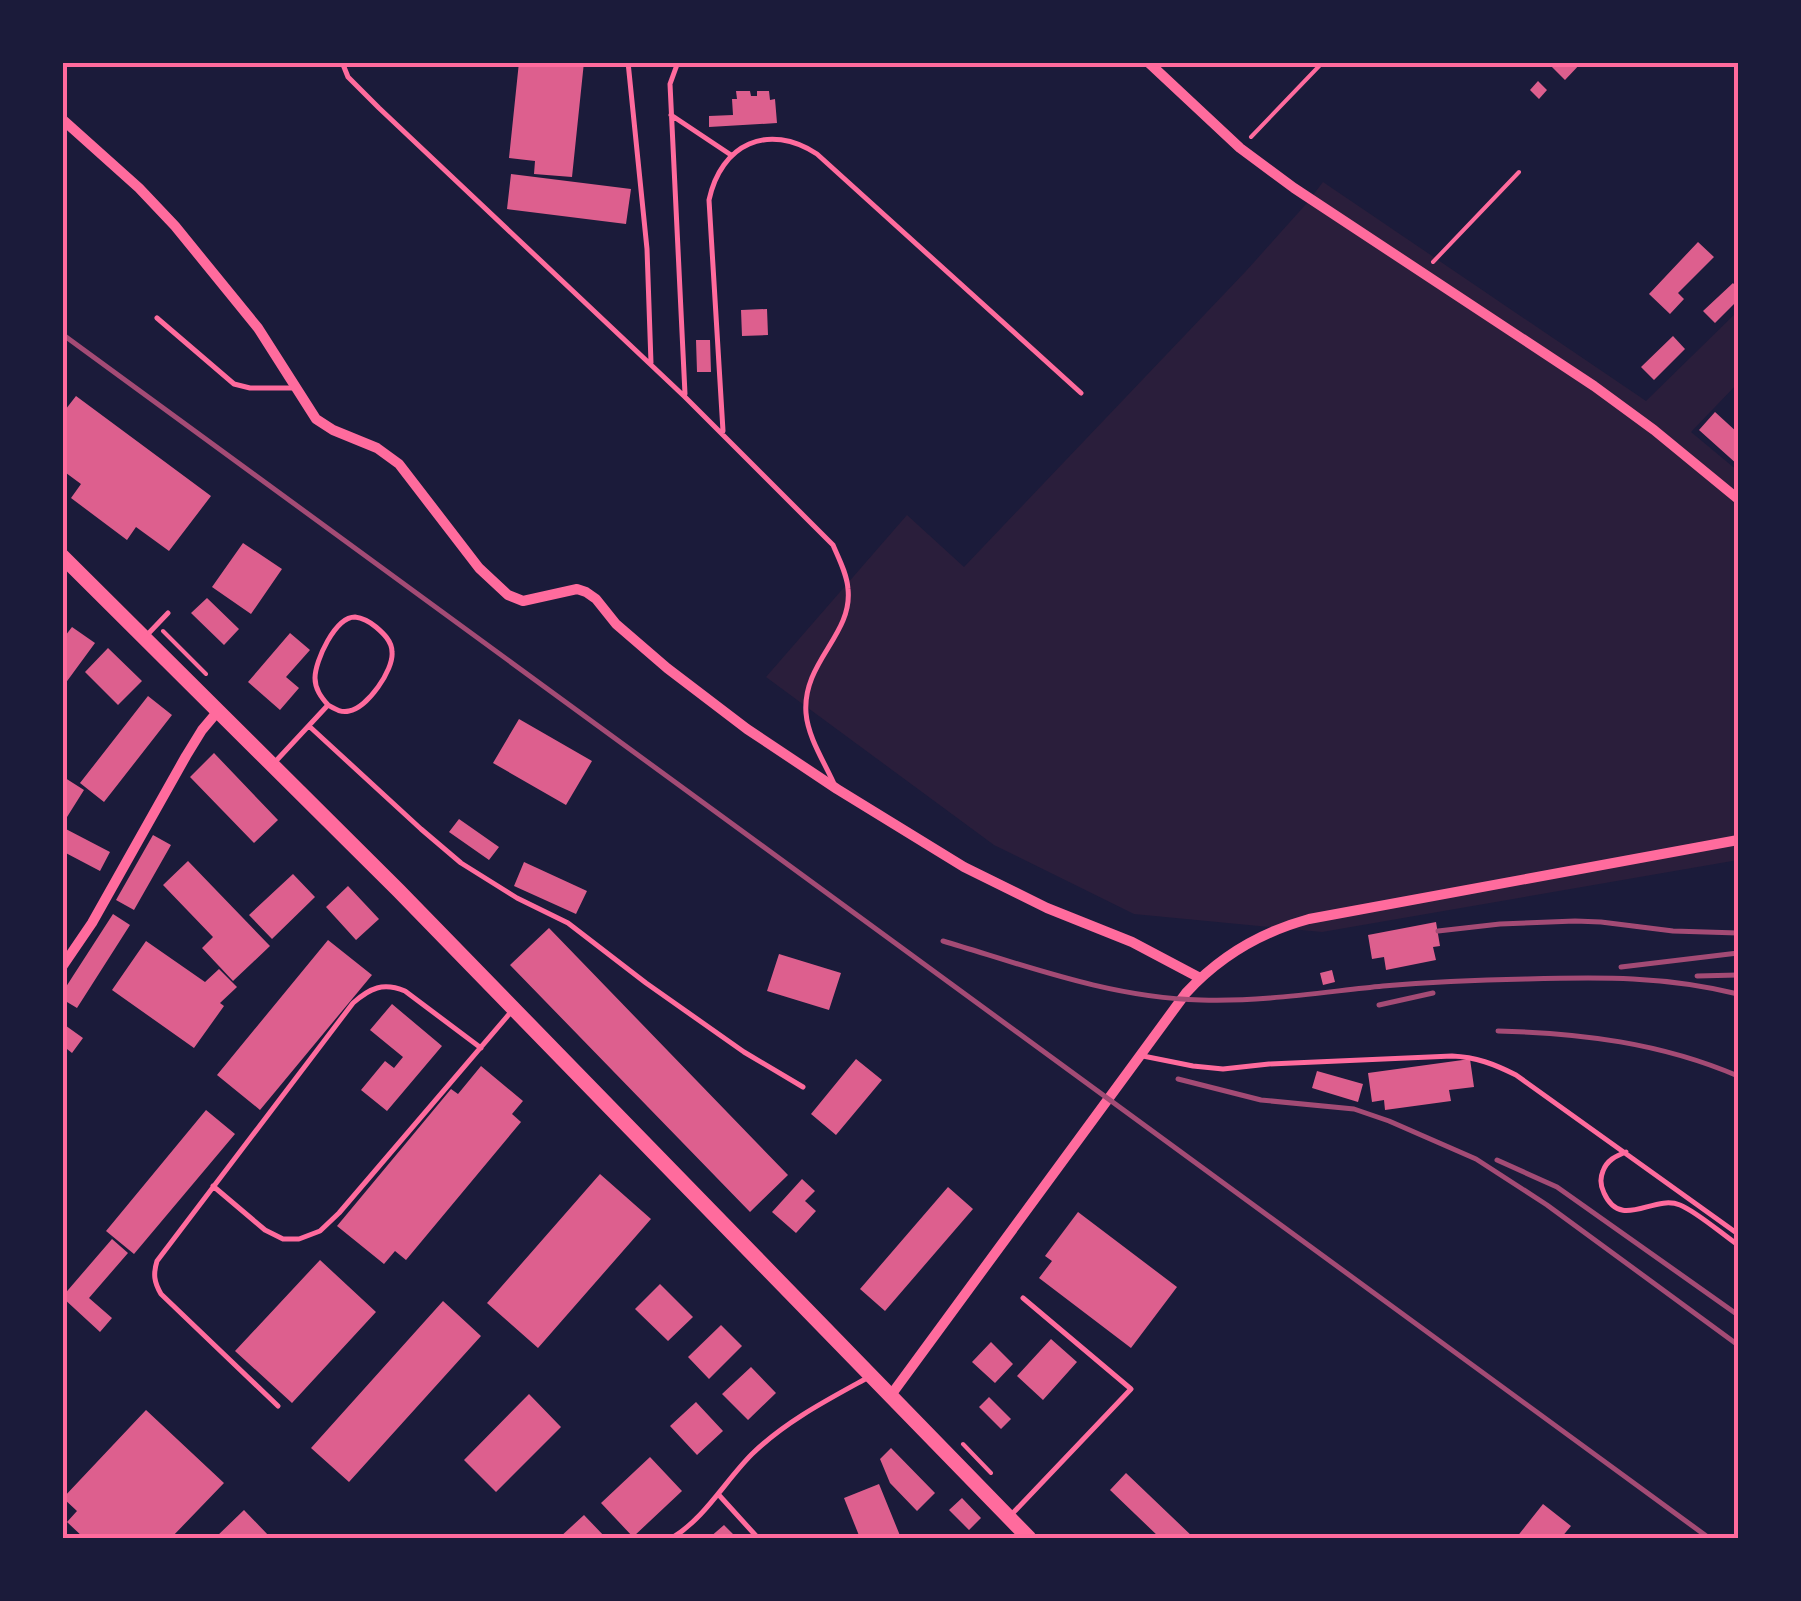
<svg xmlns="http://www.w3.org/2000/svg" width="1801" height="1601" font-family="'Exo 2',sans-serif">
  <style>
    .green { fill: #2a1e3b }
    .building { fill: #dd5f8e }
    .lines { fill: none; stroke-linecap: round; stroke-linejoin: round }
    .path { stroke: #ff6b9d; stroke-width: 4 }
    .service { stroke: #ff6b9d; stroke-width: 5 }
    .minor { stroke: #ff6b9d; stroke-width: 10 }
    .secondary { stroke: #ff6b9d; stroke-width: 15 }
    .rail { stroke: #a44b75; stroke-width: 5 }
    .neatline { fill: none; stroke: #ff6b9d; stroke-width: 4 }
  </style>
  <rect width="100%" height="100%" fill="#1b1b3a"/>
  <path class="green" d="M1323,182l323,219 92,-90v72l-47,49 47,39v389l-416,72 -188,-18 -140,-69 -228,-168 141,-162 57,52 283,-297 60,-67z"/>
  <path class="building" d="M519,62h65l-12,115 -38,-3 1,-13 -26,-3z
    M1554,62h28l-17,18 -14,-14z
    M1538,81l9,9 -8,9 -9,-9z
    M736,91h14l1,5h6v-5h12l1,9 5,-1 2,24 -68,4v-11l24,-1 -1,-16h5z
    M511,174l120,15 -5,35 -119,-15z
    M1698,242l16,15 -36,36 6,6 -14,15 -21,-20z
    M1733,283l5,6v11l-23,23 -12,-12z
    M767,309l1,26 -26,1 -1,-26z
    M1673,336l12,13 -31,31 -13,-13z
    M696,340h14l1,32h-14z
    M76,396l135,100 -42,55 -33,-24 -9,13 -56,-42 10,-14 -19,-14v-56z
    M1715,412l23,21v32l-39,-35z
    M243,543l39,26 -31,45 -39,-27z
    M207,598l32,31 -15,16 -33,-32z
    M72,627l23,16 -33,45v-48z
    M290,633l20,17 -24,27 13,11 -19,22 -32,-28z
    M108,648l34,33 -24,24 -33,-33z
    M148,696l24,19 -68,87 -24,-19z
    M519,719l73,42 -26,44 -73,-42z
    M214,753l64,67 -24,23 -64,-66z
    M62,776l22,14 -22,35z
    M459,819l40,28 -10,13 -40,-28z
    M62,827l48,25 -10,19 -38,-20z
    M153,835l18,10 -37,65 -18,-10z
    M188,861l82,85 -37,35 -31,-33 11,-11 -50,-52z
    M524,862l63,29 -11,23 -62,-28z
    M293,874l22,23 -43,42 -23,-24z
    M348,886l31,33 -23,21 -30,-33z
    M113,914l17,11 -53,83 -15,-9v-6z
    M1436,922l4,24 -7,1 3,13 -50,10 -2,-13 -12,2 -4,-24z
    M549,928l239,247 -38,37 -240,-247z
    M328,940l44,35 -112,135 -43,-35z
    M146,941l59,41 14,-13 18,18 -17,16 4,3 -30,42 -82,-58z
    M779,954l62,19 -12,37 -62,-19z
    M1332,970l3,12 -12,3 -3,-12z
    M392,1004l50,42 -55,65 -26,-21 24,-29 9,7 9,-11 -33,-27z
    M62,1023l21,15 -11,15 -10,-8z
    M856,1059l26,21 -46,55 -25,-21z
    M1470,1059l4,28 -25,3 2,11 -66,9 -1,-10 -12,2 -4,-29z
    M481,1066l42,35 -11,13 9,8 -115,138 -11,-9 -11,13 -47,-38 114,-137 7,5z
    M1317,1071l46,13 -5,18 -46,-14z
    M206,1110l29,24 -101,120 -28,-23z
    M600,1174l51,45 -113,129 -51,-45z
    M802,1179l13,12 -10,10 11,10 -20,22 -24,-21z
    M948,1187l25,22 -88,102 -25,-22z
    M1078,1212l99,75 -46,61 -92,-70 13,-17 -7,-5z
    M112,1239l16,14 -39,45 23,20 -12,14 -38,-35z
    M320,1260l56,52 -84,91 -57,-52z
    M660,1284l33,33 -25,24 -33,-32z
    M443,1301l38,35 -132,146 -38,-34z
    M721,1325l21,21 -33,33 -21,-22z
    M1051,1339l26,23 -34,38 -26,-24z
    M991,1342l22,22 -18,19 -23,-21z
    M751,1367l25,26 -28,27 -26,-26z
    M529,1394l32,33 -65,65 -32,-32z
    M989,1397l22,22 -10,10 -22,-22z
    M696,1402l27,29 -26,24 -27,-29z
    M146,1410l78,73 -53,55h-87l-17,-16 10,-11 -14,-13z
    M891,1448l44,45 -18,18 -27,-28 -10,-24z
    M650,1457l32,34 -49,46 -32,-34z
    M1126,1473l68,65h-34l-50,-48z
    M879,1484l22,54h-41l-16,-40z
    M962,1498l19,20 -12,12 -20,-20z
    M1543,1504l28,22 -10,12h-45z
    M244,1510l27,28h-56z
    M584,1515l22,23h-47z
    M724,1525l13,13h-28z"/>
  <g class="lines">
    <path class="path" d="M1251,137l72,-75
      M1433,262l86,-90
      M163,631l43,43
      M963,1444l28,29"/>
    <path class="service" d="M342,62l6,15 31,31 306,289 148,148c6,14 14,29 15,44 5,46 -46,73 -42,124 2,25 19,50 29,73
      M628,62l19,187 4,114
      M678,62l-8,22 15,310
      M671,115l60,40
      M157,318l77,66 16,4h44
      M723,431l-14,-231c12,-56 59,-78 108,-46l264,239
      M147,635l21,-22
      M309,726l112,103 40,34 56,35 51,25 78,60 98,69 59,35
      M275,762l53,-57c7,4 13,8 21,6 18,-3 45,-41 43,-59 0,-11 -9,-19 -16,-25 -6,-5 -13,-9 -21,-10 -20,0 -40,44 -40,61 0,11 6,19 13,27
      M1143,1056l50,10 30,3 46,-5 183,-8c24,1 42,8 64,19l222,159
      M1626,1152c-10,4 -19,8 -23,19 -3,7 -3,14 1,22 17,38 49,1 76,12 17,7 42,29 58,40
      M213,1186l52,44 18,9h16l21,-8 19,-18 172,-201
      M278,1406l-117,-112c-7,-12 -8,-20 -4,-33l196,-258c17,-15 30,-21 52,-12l76,57
      M718,1494l40,44
      M1011,1515l120,-126 -108,-91
      M672,1538c33,-20 53,-57 80,-84 34,-33 77,-55 117,-77"/>
    <path class="minor" d="M1148,62l92,86 54,40 300,198 60,44 84,69
      M62,119l77,69 36,38 83,102 58,91 17,11 44,18 22,16 80,104 29,27 15,6 54,-12 9,3 10,7 20,25 51,44 80,61 90,60 127,78 83,41 85,34 68,36
      M62,967l30,-44 94,-167 16,-26 16,-19
      M891,1395l295,-402c34,-37 75,-61 123,-74l429,-79"/>
    <path class="secondary" d="M62,556l336,334 631,648"/>
    <path class="rail" d="M62,334l1647,1204
      M1438,931l62,-7 75,-3 26,1 72,9 65,2
      M943,941c84,25 169,57 258,59 61,2 122,-8 182,-14 48,-4 96,-6 144,-7 75,-2 137,-3 211,15
      M1621,967l117,-14
      M1697,976l41,-1
      M1379,1005l54,-12
      M1498,1031c83,2 163,12 240,45
      M1178,1079l83,21 93,9 35,12 87,38 71,46 191,140
      M1497,1160l60,27 181,128"/>
  </g>
  <rect width="1801" height="1601" fill="none" stroke="#1b1b3a" stroke-width="130"/>
  <rect x="65" y="65" width="1671" height="1471" class="neatline"/>
</svg>
